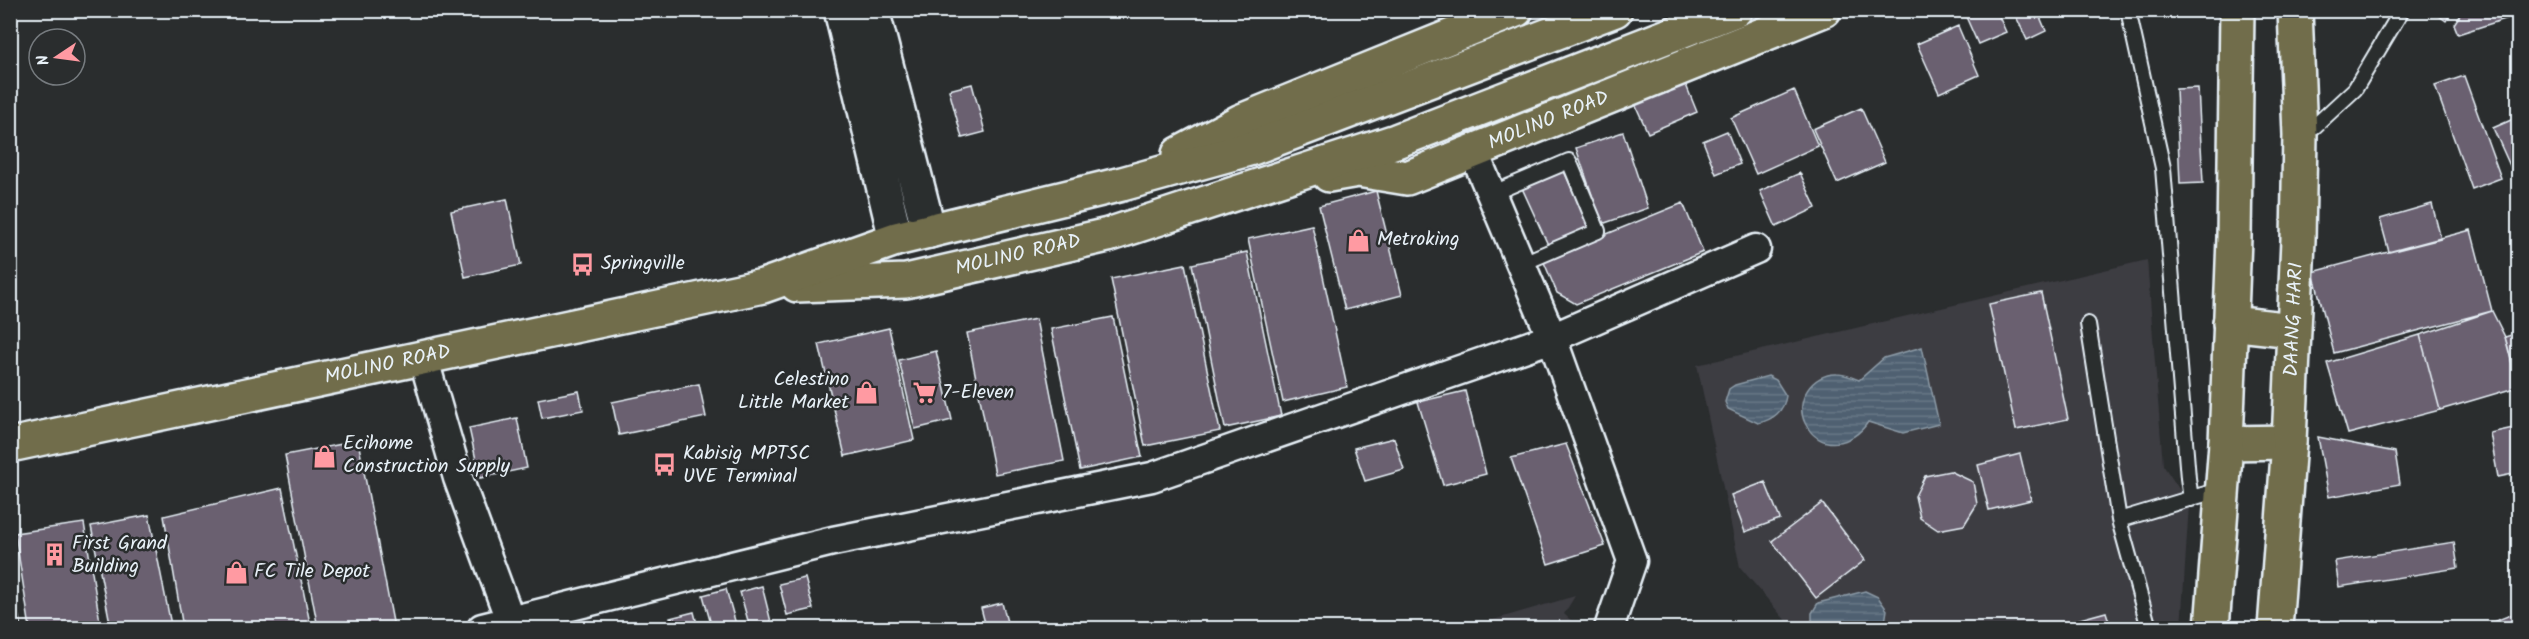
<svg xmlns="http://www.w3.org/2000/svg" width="2529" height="639" font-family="Kalam,sans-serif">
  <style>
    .built { fill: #3d3c42 }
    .water { fill: url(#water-rules); stroke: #8c9ba7; stroke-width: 1.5 }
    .building { fill: #6a6070; stroke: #e8f1f8; stroke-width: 1.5 }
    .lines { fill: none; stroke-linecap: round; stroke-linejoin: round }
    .lane-casing { stroke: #e8f1f8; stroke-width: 18 }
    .street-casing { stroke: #e8f1f8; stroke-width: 33 }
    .secondary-casing { stroke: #e8f1f8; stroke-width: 38 }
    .primary-casing { stroke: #e8f1f8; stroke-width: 38 }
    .lane { stroke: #2a2d2e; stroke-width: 14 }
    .street { stroke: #2a2d2e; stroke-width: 28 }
    .secondary { stroke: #2a2d2e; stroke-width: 33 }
    .primary { stroke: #716d4b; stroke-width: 33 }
    .labels { text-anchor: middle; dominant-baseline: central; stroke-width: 5; stroke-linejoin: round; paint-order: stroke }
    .street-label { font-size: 20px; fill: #e8f1f8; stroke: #2a2d2e }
    .poi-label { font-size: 20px; fill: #e8f1f8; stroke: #2a2d2e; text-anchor: start }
  </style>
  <defs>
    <pattern id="water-rules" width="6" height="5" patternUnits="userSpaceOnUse" patternTransform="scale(1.5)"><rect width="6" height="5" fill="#4f6171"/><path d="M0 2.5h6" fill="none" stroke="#687886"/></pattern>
  </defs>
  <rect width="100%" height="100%" fill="#2a2d2e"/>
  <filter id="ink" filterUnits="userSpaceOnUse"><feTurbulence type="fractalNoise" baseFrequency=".0167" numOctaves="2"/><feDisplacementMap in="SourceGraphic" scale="12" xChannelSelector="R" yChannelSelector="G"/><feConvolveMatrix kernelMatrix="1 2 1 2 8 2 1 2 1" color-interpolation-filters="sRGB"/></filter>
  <g filter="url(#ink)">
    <path class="built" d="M2147,260l16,205 26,39 -8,124h-389l-52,-61 -43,-202z
      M1575,596l-11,18 15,14h-113z"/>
    <path class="water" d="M1922,347l17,77 -36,9 -35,-11c-15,23 -48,31 -63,1 -11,-22 7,-50 32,-49 8,0 15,3 22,6l25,-22z
      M1768,376l8,4 10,16c-2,15 -13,24 -28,27l-30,-14 -3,-7 4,-13 6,-4z
      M1865,591l13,6 9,13 -3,18h-72v-15l6,-10z"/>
    <path class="building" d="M1963,10h33l10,22 -28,12z
      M2013,10h24l9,21 -19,9z
      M2431,10h22l-7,11z
      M2463,10h55v5l-60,19 -4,-10z
      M1958,26l21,49 -40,18 -22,-49z
      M2464,76l37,102 -29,11 -37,-103z
      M1684,80l13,32 -49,21 -14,-31z
      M972,84l13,48 -23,6 -13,-48z
      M2198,88l5,95 -23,1 -4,-95z
      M1794,90l24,56 -62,28 -25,-56z
      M1861,108l24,54 -48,21 -24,-54z
      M2518,117v61l-2,1 -23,-51z
      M1727,131l13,33 -24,10 -13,-33z
      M1623,132l25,76 -46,16 -26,-76z
      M1563,169l27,60 -41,18 -27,-59z
      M1800,173l16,35 -40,19 -16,-36z
      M1376,191l26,104 -57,15 -26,-104z
      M507,199l14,66 -56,12 -14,-66z
      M1683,203l20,49 -127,52 -19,-11 -14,-33z
      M2432,204l9,35 -52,13 -9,-33z
      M1312,225l35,162 -64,15 -35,-163z
      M2471,230l21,81 -158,42 -21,-81z
      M1247,252l34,164 -56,12 -33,-164z
      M1185,264l35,167 -75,15 -34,-167z
      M2041,293l27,126 -52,11 -27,-126z
      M2492,311l13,26 13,50 -78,23 -20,-75z
      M1113,317l29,140 -62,13 -29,-141z
      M1036,319l28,142 -69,13 -28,-141z
      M889,328l25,112 -69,16 -26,-112z
      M2518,333v49l-13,-45z
      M2420,335l20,75 -92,24 -21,-71z
      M936,351l16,69 -37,9 -16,-69z
      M699,384l7,33 -87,18 -7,-33z
      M579,391l4,19 -41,8 -4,-19z
      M1465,391l21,83 -43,11 -25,-83z
      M517,418l10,50 -47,10 -11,-50z
      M2518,427v46l-20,4 -8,-44z
      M2318,437l77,15 5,32 -71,13z
      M1394,438l10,32 -39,11 -11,-33z
      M358,441l36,186 -76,1 -33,-173z
      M1566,444l39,102 -57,18 -37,-106z
      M2020,454l11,46 -42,10 -11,-45z
      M1950,471l23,11 4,22 -13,21 -26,5 -18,-12 -5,-22 10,-20z
      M1765,482l15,37 -35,13 -14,-37z
      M282,488l29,140h-128l-19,-112z
      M1822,503l43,57 -49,38 -44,-57z
      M149,515l22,110 -17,3h-43l-20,-102z
      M84,523l17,105h-71l-15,-95z
      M2454,542l4,26 -119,19 -4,-26z
      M10,574l11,54h-11z
      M805,578l8,31 -26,6 -8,-31z
      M762,586l10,40 -22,2 -10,-36z
      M726,589l11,39h-25l-9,-33z
      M1002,603l5,19 -21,5 -5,-19z
      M694,612l4,16h-25l-3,-10z
      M2106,612l5,16h-64z
      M2518,612v16h-31l-2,-3z"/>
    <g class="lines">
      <defs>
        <path id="lane" d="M2128,10l35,158 25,310 3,21
          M2302,134l13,-8 40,-37 47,-79
          M1491,194l78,-33 29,70 -77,33
          M2088,324l31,196 30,108
          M2119,520l103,-31"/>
        <path id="street" d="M1474,153l78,185 80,223 -23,67
          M423,357l35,121 55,150
          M482,628l351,-87 319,-64 400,-139 204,-89"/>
        <path id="secondary" d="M841,10l55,229
          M872,10l57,221"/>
        <g id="primary">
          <path d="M1179,154l62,-33 275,-111"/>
          <path id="s1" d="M1329,175l29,-5 49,8 417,-168"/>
          <path id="s2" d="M797,285l109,-4 202,-46 288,-94 339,-131"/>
          <path d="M2230,323l63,7"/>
          <path d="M2226,443l63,-1"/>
          <path id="s3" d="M10,445l753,-159 133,-47 226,-55 130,-36 363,-138"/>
          <path d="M2212,628l14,-185 8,-205 3,-228"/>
          <path id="s4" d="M2275,628l14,-186 9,-202 2,-105 -5,-125"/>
        </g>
      </defs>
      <use href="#lane" class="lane-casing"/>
      <use href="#street" class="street-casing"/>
      <use href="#secondary" class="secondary-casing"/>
      <use href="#primary" class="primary-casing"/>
      <use href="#lane" class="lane"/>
      <use href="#street" class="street"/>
      <use href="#secondary" class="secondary"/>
      <use href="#primary" class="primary"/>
    </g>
  </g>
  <defs>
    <symbol id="shop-bare" viewBox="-9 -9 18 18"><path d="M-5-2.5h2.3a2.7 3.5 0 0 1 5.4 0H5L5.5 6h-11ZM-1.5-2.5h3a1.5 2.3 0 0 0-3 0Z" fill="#ff9aa2" stroke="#2a2d2e" stroke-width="2.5" paint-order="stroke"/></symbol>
    <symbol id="bus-bare" viewBox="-9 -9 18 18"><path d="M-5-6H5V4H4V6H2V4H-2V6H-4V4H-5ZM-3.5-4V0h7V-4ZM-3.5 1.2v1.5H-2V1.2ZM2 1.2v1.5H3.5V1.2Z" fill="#ff9aa2" stroke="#2a2d2e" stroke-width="2.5" paint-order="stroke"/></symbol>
    <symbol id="supermarket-bare" viewBox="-9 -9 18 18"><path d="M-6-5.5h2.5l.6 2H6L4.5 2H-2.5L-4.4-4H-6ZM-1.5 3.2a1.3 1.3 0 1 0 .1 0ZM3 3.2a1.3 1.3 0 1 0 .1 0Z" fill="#ff9aa2" stroke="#2a2d2e" stroke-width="2.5" paint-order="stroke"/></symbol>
    <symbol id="building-bare" viewBox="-9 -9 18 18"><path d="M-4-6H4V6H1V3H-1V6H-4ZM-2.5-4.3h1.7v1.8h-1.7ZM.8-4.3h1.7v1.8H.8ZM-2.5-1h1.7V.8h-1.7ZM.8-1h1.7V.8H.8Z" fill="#ff9aa2" stroke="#2a2d2e" stroke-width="2.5" paint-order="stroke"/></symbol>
  </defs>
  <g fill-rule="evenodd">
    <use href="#shop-bare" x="1342" y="224" width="33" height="33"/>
    <use href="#bus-bare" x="566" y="248" width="33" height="33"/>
    <use href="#shop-bare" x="850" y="376" width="33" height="33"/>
    <use href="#supermarket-bare" x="908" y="376" width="33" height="33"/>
    <use href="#shop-bare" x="308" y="440" width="33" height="33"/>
    <use href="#bus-bare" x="648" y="448" width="33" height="33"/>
    <use href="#building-bare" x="38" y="538" width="33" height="33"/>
    <use href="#shop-bare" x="220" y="556" width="33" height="33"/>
  </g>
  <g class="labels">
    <g class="street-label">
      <text stroke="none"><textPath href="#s1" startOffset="232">MOLINO ROAD</textPath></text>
      <text stroke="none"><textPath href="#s2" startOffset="224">MOLINO ROAD</textPath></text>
      <text stroke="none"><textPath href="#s4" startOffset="309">DAANG HARI</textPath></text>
      <text stroke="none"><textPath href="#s3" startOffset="386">MOLINO ROAD</textPath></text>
    </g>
    <g class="poi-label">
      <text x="1377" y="240">Metroking</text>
      <text x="601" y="264">Springville</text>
      <text x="849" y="380" text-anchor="end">Celestino<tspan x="849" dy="23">Little Market</tspan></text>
      <text x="942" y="393">7-Eleven</text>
      <text x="343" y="444">Ecihome<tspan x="343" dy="23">Construction Supply</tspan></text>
      <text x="683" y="454">Kabisig MPTSC<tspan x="683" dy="23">UVE Terminal</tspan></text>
      <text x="72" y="544">First Grand<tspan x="72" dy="23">Building</tspan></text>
      <text x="254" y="572">FC Tile Depot</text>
    </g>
  </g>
  <rect width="2529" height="639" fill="none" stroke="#2a2d2e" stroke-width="36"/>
  <rect x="18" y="18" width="2493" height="603" fill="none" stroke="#e8f1f8" stroke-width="2" filter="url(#ink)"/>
  <g transform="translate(57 57) rotate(257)"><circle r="28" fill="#2a2d2e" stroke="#767b7f" stroke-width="1.5"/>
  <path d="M0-4.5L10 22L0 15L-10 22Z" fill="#ff9aa2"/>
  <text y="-9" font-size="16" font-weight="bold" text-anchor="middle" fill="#e8f1f8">N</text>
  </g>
</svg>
